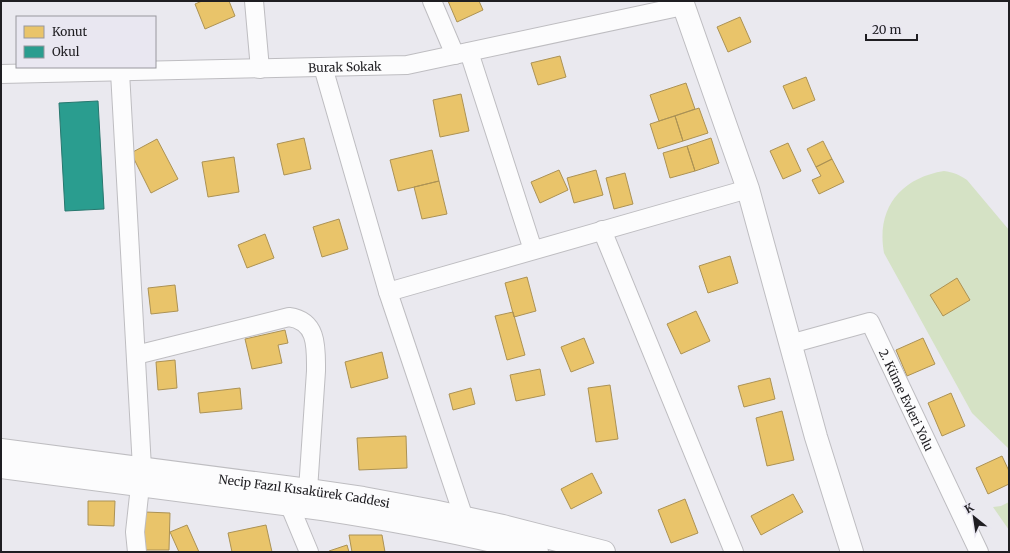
<svg xmlns="http://www.w3.org/2000/svg" width="1010" height="553" font-family="Merriweather,serif">
  <style>
    .green { fill: #d5e2c5 }
    .homes { fill: #e9c46a; stroke: #ac9254 }
    .schools { fill: #2a9d8f; stroke: #27776e }
    .lines { fill: none; stroke-linecap: round; stroke-linejoin: round }
    .minor-casing { stroke: #bebdc1; stroke-width: 20 }
    .tertiary-casing { stroke: #bebdc1; stroke-width: 24 }
    .minor { stroke: #fcfcfd; stroke-width: 18 }
    .tertiary { stroke: #fcfcfd; stroke-width: 22 }
    .labels { text-anchor: middle; dominant-baseline: central; stroke-width: 4; stroke-linejoin: round; paint-order: stroke }
    .street-label { font-size: 12px; fill: #1f1e22; stroke: #e9e7f1 }
  </style>
  <rect width="100%" height="100%" fill="#eae9ef"/>
  <path class="green" d="M944,171c9,1 16,4 23,9l42,50v219l-37,-36 -88,-160c-8,-44 16,-75 60,-82z
    M1009,502v28l-16,-23 8,-1z"/>
  <path class="homes" d="M202,1h27l6,15 -30,13 -10,-25z
    M448,1h31l4,9 -26,12z
    M740,17l11,25 -23,10 -11,-25z
    M560,56l6,21 -28,8 -7,-22z
    M806,77l9,23 -22,9 -10,-23z
    M686,83l9,26 -36,12 -9,-26z
    M461,94l8,37 -29,6 -7,-37z
    M699,108l9,25 -25,8 -8,-25z
    M675,116l8,25 -25,8 -8,-25z
    M304,138l7,31 -27,6 -7,-31z
    M711,138l8,25 -24,8 -8,-25z
    M157,139l21,40 -27,14 -20,-40z
    M823,141l9,18 -16,8 -9,-18z
    M788,143l13,28 -18,8 -13,-28z
    M687,146l8,25 -25,7 -7,-25z
    M432,150l7,31 -41,10 -8,-31z
    M234,157l5,35 -31,5 -6,-35z
    M832,159l12,23 -25,12 -7,-14 9,-4 -5,-9z
    M559,170l9,20 -28,13 -9,-21z
    M596,170l7,25 -29,8 -7,-25z
    M625,173l8,31 -19,5 -8,-31z
    M439,181l8,33 -25,5 -8,-32z
    M339,219l9,30 -26,8 -9,-30z
    M265,234l9,24 -27,10 -9,-23z
    M730,256l8,27 -30,10 -9,-27z
    M527,277l9,34 -22,6 -9,-34z
    M957,278l13,22 -27,16 -13,-21z
    M175,285l3,26 -27,3 -3,-26z
    M696,311l14,30 -29,13 -14,-30z
    M513,312l12,43 -18,5 -12,-44z
    M285,330l3,13 -10,2 4,18 -30,6 -7,-30z
    M584,338l10,25 -23,9 -10,-25z
    M923,338l12,26 -28,12 -11,-26z
    M382,352l6,26 -37,10 -6,-26z
    M175,360l2,28 -19,2 -2,-28z
    M540,369l5,26 -29,6 -6,-26z
    M770,378l5,21 -31,8 -6,-21z
    M610,385l8,54 -22,3 -8,-54z
    M240,388l2,21 -42,4 -2,-20z
    M471,388l4,16 -22,6 -4,-16z
    M951,393l14,33 -23,10 -14,-33z
    M782,411l12,49 -27,6 -11,-48z
    M406,436l1,32 -48,2 -2,-32z
    M1002,456l7,15v13l-21,10 -12,-26z
    M592,473l10,20 -31,16 -10,-20z
    M793,494l10,18 -42,23 -10,-19z
    M685,499l13,34 -27,10 -13,-33z
    M88,501h27l-1,25 -26,-1z
    M145,512l25,1 -1,37h-25z
    M187,525l12,27h-20l-9,-20z
    M266,525l6,27h-40l-4,-19z
    M349,535h33l3,17h-33z
    M347,545l2,7h-20v-1z"/>
  <path class="schools" d="M98,101l6,108 -39,2 -6,-108z"/>
  <g class="lines">
    <defs>
      <g id="minor">
        <path d="M254,1l6,68"/>
        <path d="M432,1l23,54"/>
        <path d="M469,52l64,198"/>
        <path d="M323,67l65,225 76,226"/>
        <path d="M120,72l22,396 -7,64 2,20"/>
        <path id="s1" d="M1,74l406,-9 276,-59"/>
        <path d="M602,230l132,322"/>
        <path d="M388,292l360,-103"/>
        <path id="s2" d="M790,344l80,-22 109,230"/>
        <path d="M136,355l153,-38c29,4 27,31 27,54l-8,119"/>
        <path d="M289,504l20,48"/>
      </g>
      <g id="tertiary">
        <path d="M682,1l66,188 68,248 36,115"/>
        <path id="s3" d="M1,450l307,40 55,8 70,13 70,15 101,26"/>
        <path d="M1,467l321,42c72,11 144,24 215,43"/>
      </g>
    </defs>
    <use href="#minor" class="minor-casing"/>
    <use href="#tertiary" class="tertiary-casing"/>
    <use href="#minor" class="minor"/>
    <use href="#tertiary" class="tertiary"/>
  </g>
  <g class="labels">
    <g class="street-label">
      <text stroke="none"><textPath href="#s1" startOffset="344">Burak Sokak</textPath></text>
      <text stroke="none"><textPath href="#s2" startOffset="169">2. Küme Evleri Yolu</textPath></text>
      <text stroke="none"><textPath href="#s3" startOffset="306">Necip Fazıl Kısakürek Caddesi</textPath></text>
    </g>
  </g>
  <rect width="1010" height="553" fill="none" stroke="#1f1e22" stroke-width="4"/>
  <rect x="16" y="16" width="140" height="52" fill="#e9e7f1" stroke="#98979e"/>
  <rect x="24" y="26" width="20" height="12" fill="#e9c46a" stroke="#98979e"/>
  <text x="52" y="36" font-size="12" fill="#1f1e22">Konut</text>
  <rect x="24" y="46" width="20" height="12" fill="#2a9d8f" stroke="#98979e"/>
  <text x="52" y="56" font-size="12" fill="#1f1e22">Okul</text>
  <g transform="translate(974 517) rotate(330)" stroke="#e9e7f1" stroke-width="3" paint-order="stroke">
  <path d="M0-3L7 15L0 10L-7 15Z" fill="#1f1e22"/>
  <text y="-6" font-size="11" font-weight="bold" text-anchor="middle" fill="#1f1e22">K</text>
  </g>
  <path d="M866 34v6h51v-6" fill="none" stroke="#1f1e22" stroke-width="2"/>
  <text x="872" y="34" font-size="12" fill="#1f1e22" stroke="#e9e7f1" stroke-width="3" paint-order="stroke">20 m</text>
</svg>
